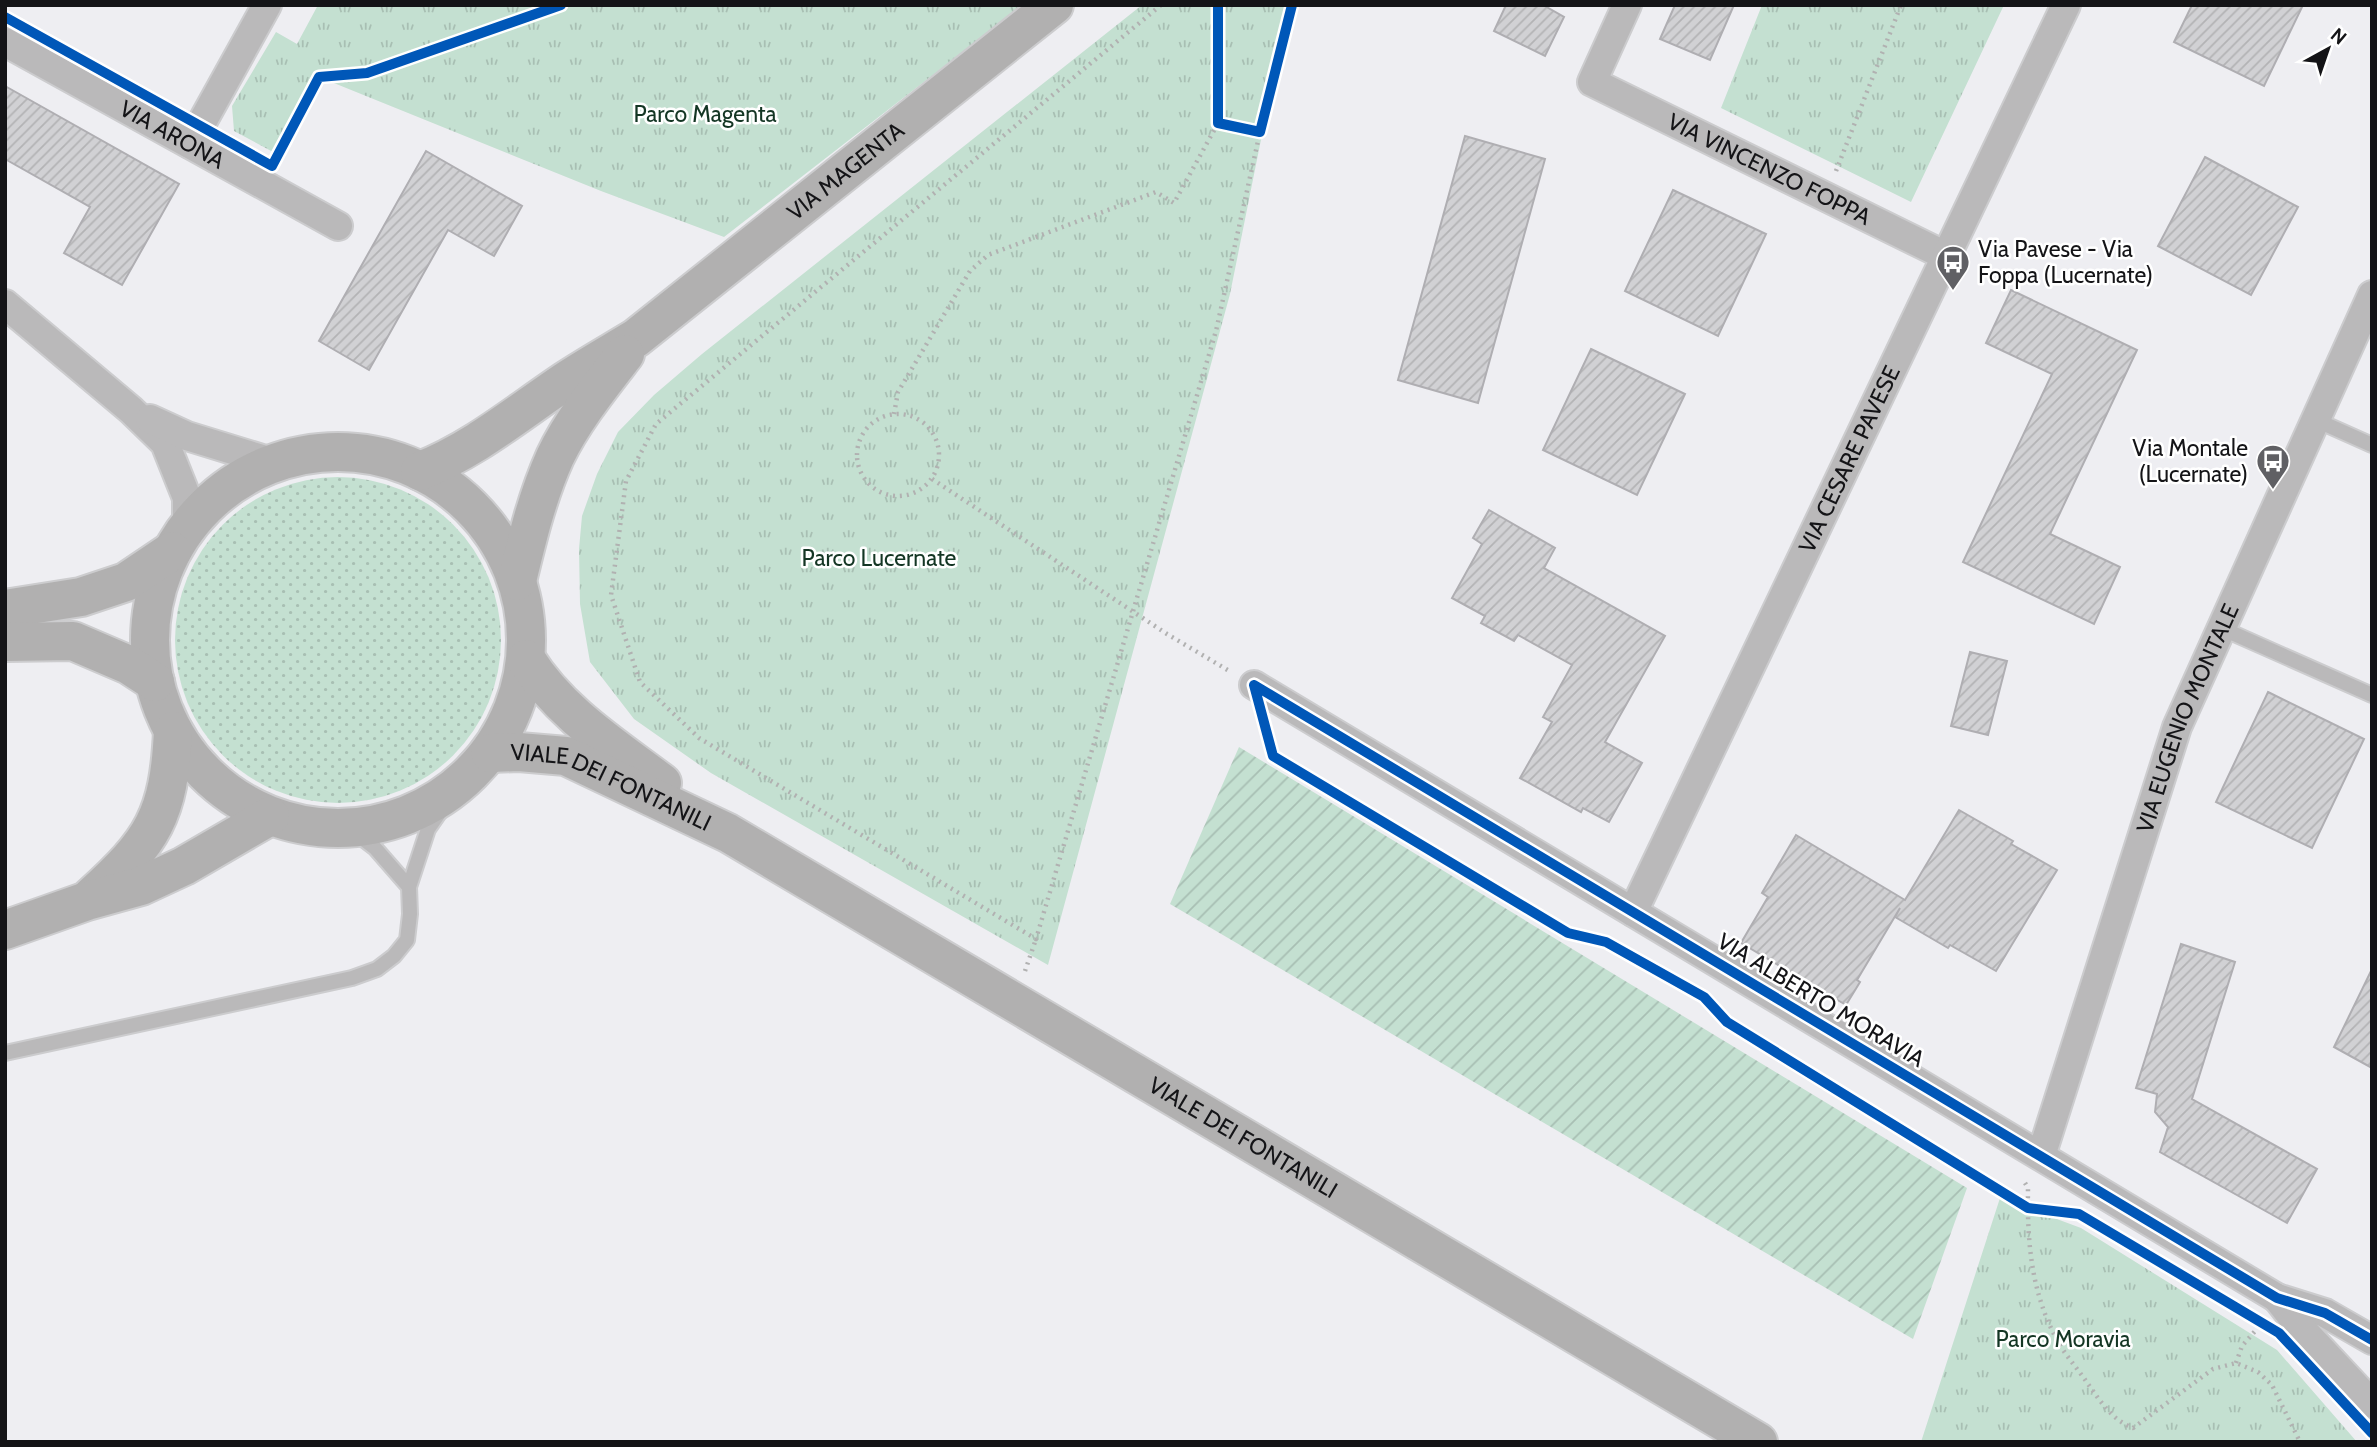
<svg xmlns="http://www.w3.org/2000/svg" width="2377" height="1447" font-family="Cabin,sans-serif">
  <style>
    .grass { fill: url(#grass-dots) }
    .park { fill: url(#park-tufts) }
    .garden { fill: url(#garden-furrows) }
    .building { fill: url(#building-hatch); stroke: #afaeb2; stroke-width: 2 }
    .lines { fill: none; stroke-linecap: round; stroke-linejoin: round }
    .lane-casing { stroke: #ccccce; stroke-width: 18 }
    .street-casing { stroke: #ccccce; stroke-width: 32 }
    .secondary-casing { stroke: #ccccce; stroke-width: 42 }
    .path { stroke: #b1b1b1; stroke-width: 4.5; stroke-dasharray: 2 5; stroke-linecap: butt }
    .lane { stroke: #bab9ba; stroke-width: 14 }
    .street { stroke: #bab9ba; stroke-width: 28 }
    .secondary { stroke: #b1b0b0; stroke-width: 38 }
    .cycleway-casing { stroke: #fff; stroke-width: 15 }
    .cycleway { stroke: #0057b8; stroke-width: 10 }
    .labels { text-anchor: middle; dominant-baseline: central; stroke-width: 5; stroke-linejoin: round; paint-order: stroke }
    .park-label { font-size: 23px; fill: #143624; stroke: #fff }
    .street-label { font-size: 23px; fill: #141417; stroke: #fff }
    .poi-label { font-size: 23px; fill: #141417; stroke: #fff; text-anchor: start }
  </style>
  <defs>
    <pattern id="grass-dots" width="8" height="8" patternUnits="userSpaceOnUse" patternTransform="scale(1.75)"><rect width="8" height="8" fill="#c4e0d1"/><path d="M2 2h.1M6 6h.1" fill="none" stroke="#a8bfb3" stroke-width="1.8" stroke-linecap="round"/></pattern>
    <pattern id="park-tufts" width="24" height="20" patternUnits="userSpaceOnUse" patternTransform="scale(1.75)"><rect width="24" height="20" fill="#c4e0d1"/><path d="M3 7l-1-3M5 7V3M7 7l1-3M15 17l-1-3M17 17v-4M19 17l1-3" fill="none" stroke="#a8bfb3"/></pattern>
    <pattern id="garden-furrows" width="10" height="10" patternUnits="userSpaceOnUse" patternTransform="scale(1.75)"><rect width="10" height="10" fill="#c4e0d1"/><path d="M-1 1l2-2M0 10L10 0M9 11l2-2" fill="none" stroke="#a8bfb3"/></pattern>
    <pattern id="building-hatch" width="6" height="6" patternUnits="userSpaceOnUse" patternTransform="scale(1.75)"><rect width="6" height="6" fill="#d1d1d4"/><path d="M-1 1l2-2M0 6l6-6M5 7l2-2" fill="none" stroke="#b3b3b5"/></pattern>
  </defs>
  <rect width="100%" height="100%" fill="#eeeef2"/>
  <path class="grass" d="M175 640a163 163 0 1 1 326 0a163 163 0 1 1-326 0Z"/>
  <path class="park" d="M318,5h705l-299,232 -123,-46 -282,-114 -46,75 -39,-21 -2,-25 44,-74 21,12z
    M1142,5h146l-58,289 -182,671 -337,-192 -77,-54 -44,-57 -10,-58 -1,-55 3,-33 15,-42 21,-42 36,-37 48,-41z
    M1762,5h242l-93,197 -190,-94z
    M2000,1198l81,30 196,122 80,92h-436z"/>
  <path class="garden" d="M1239,747l728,441 -54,151 -743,-435z"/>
  <path class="building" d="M1506,5h37l21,12 -19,39 -51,-25z
    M1675,5h59l-24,55 -50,-21z
    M2192,5h111l-39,81 -90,-44z
    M5,86l174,98 -57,101 -58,-32 26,-46 -85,-48z
    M1465,136l80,23 -67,244 -80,-23z
    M426,151l96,55 -28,50 -46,-26 -79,140 -50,-29z
    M2205,157l93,50 -47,88 -93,-49z
    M1673,190l93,44 -48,102 -93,-45z
    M2011,290l126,60 -87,184 70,33 -26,57 -131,-62 89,-188 -66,-31z
    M1591,349l94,45 -48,101 -94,-45z
    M1489,510l66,38 -11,20 121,68 -60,106 37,21 -33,59 -26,-14 -2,4 -61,-34 32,-56 -9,-5 29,-52 -54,-30 -4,6 -33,-18 4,-7 -33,-18 30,-54 -9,-6z
    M1970,652l37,9 -19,74 -37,-9z
    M2268,692l96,47 -52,109 -96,-46z
    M1959,810l54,31 -2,3 46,26 -61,101 -46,-26 -2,3 -53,-31 5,-9 -43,72 3,2 -14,23 -105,-62 27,-46 -6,-4 34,-58 109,65z
    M2181,944l54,18 -43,137 125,70 -30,54 -127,-71 8,-25 -13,-15 2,-18 -21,-6z
    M2372,969v99l-38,-21z"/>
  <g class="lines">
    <defs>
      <path id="lane" d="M2316,420l56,25
        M2221,628l151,67
        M349,828l26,20 34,39
        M5,1053l347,-75 25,-9 17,-13 13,-16 3,-26 -1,-27 19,-58 30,-43"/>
      <g id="street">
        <path id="s1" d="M1627,5l-35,77 354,174"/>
        <path id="s2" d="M5,42l333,184"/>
        <path d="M190,144l77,-139"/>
        <path d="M5,304l126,106 34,33 22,55v29"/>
        <path d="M150,419l37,17 88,27"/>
        <path d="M1254,685l1023,613 48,15 47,27"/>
        <path id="s3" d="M1633,912l433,-907"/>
        <path id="s4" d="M2041,1156l136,-429 195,-432"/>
        <path d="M2277,1298l23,29 72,77"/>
      </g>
      <g id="secondary">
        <circle cx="338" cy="640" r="188"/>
        <path id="s5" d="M420,471c54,-21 99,-59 147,-91 23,-15 46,-28 69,-42l418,-333"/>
        <path d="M517,581c10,-42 20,-84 38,-124 17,-36 46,-72 70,-103"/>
        <path d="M5,609l76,-12 45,-15 46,-31"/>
        <path d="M5,642l68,-1 56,24 26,17"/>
        <path d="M526,659c33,53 87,87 136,124"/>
        <path id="s6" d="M490,753l29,-1 47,4 162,77 1030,609"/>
        <path d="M91,897c62,-56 78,-81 82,-166"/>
        <path d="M5,930l82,-29 54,-15 43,-20 86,-50"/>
      </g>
    </defs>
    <use href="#lane" class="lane-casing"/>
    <use href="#street" class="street-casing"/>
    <use href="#secondary" class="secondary-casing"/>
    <path class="path" d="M1161,5l-505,419 -30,57 -15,114 29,87 59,56 337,201 180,-608 44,-199
      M1836,171l65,-166
      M894,414l4,-22 72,-121 18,-16 168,-63 18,11 44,-80
      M857 455a41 41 0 1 1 82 0a41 41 0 1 1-82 0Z
      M932,479l235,155 64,38
      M1025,971l11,-32
      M2025,1183l3,5c-1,53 3,104 29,152 8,15 21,29 31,44 13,18 24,36 45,44l80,-59 23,-6 22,9 14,13 28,57
      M2236,1363l6,-17 20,-23"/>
    <use href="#lane" class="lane"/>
    <use href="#street" class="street"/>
    <use href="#secondary" class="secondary"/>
    <defs>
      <path id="cycleway" d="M1218,5v118l42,9 32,-127
        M5,17l267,149 47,-89 48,-4 194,-68
        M1254,685l19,71 295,177 38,9 98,55 23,25 301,186 51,6 200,119 93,100
        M1254,685l1023,613 48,15 47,27"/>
    </defs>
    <use href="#cycleway" class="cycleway-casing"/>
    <use href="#cycleway" class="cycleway"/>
  </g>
  <defs>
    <symbol id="bus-pin" viewBox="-11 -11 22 30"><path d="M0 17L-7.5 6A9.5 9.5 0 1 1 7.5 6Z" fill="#606064" stroke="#fff"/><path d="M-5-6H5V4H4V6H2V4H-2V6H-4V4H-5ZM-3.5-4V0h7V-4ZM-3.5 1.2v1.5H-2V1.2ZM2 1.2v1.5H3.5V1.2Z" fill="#fff"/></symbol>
  </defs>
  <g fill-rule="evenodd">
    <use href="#bus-pin" x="1934" y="243" width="38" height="52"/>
    <use href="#bus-pin" x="2254" y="442" width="38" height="52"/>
  </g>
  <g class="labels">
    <g class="park-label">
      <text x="705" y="114">Parco Magenta</text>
      <text x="879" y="558">Parco Lucernate</text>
      <text x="2063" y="1339">Parco Moravia</text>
    </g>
    <g class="street-label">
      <text stroke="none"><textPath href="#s2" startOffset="191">VIA ARONA</textPath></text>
      <text stroke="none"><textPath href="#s1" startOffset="282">VIA VINCENZO FOPPA</textPath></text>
      <text stroke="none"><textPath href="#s5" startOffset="522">VIA MAGENTA</textPath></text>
      <text stroke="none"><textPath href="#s3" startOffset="502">VIA CESARE PAVESE</textPath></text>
      <text stroke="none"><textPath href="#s4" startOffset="462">VIA EUGENIO MONTALE</textPath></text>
      <text stroke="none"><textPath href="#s6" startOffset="128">VIALE DEI FONTANILI</textPath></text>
      <text transform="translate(1821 1000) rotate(31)">VIA ALBERTO MORAVIA</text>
      <text stroke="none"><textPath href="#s6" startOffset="854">VIALE DEI FONTANILI</textPath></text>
    </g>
    <g class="poi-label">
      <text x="1978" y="249">Via Pavese - Via<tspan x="1978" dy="26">Foppa (Lucernate)</tspan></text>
      <text x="2248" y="448" text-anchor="end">Via Montale<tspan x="2248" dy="26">(Lucernate)</tspan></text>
    </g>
  </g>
  <rect width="2377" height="1447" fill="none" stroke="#141417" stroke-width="14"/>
  <g transform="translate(2328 49) rotate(40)" stroke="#ffffff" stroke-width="5" paint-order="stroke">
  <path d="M0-5L12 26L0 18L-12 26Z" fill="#141417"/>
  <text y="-10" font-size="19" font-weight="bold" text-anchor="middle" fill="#141417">N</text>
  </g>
</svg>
